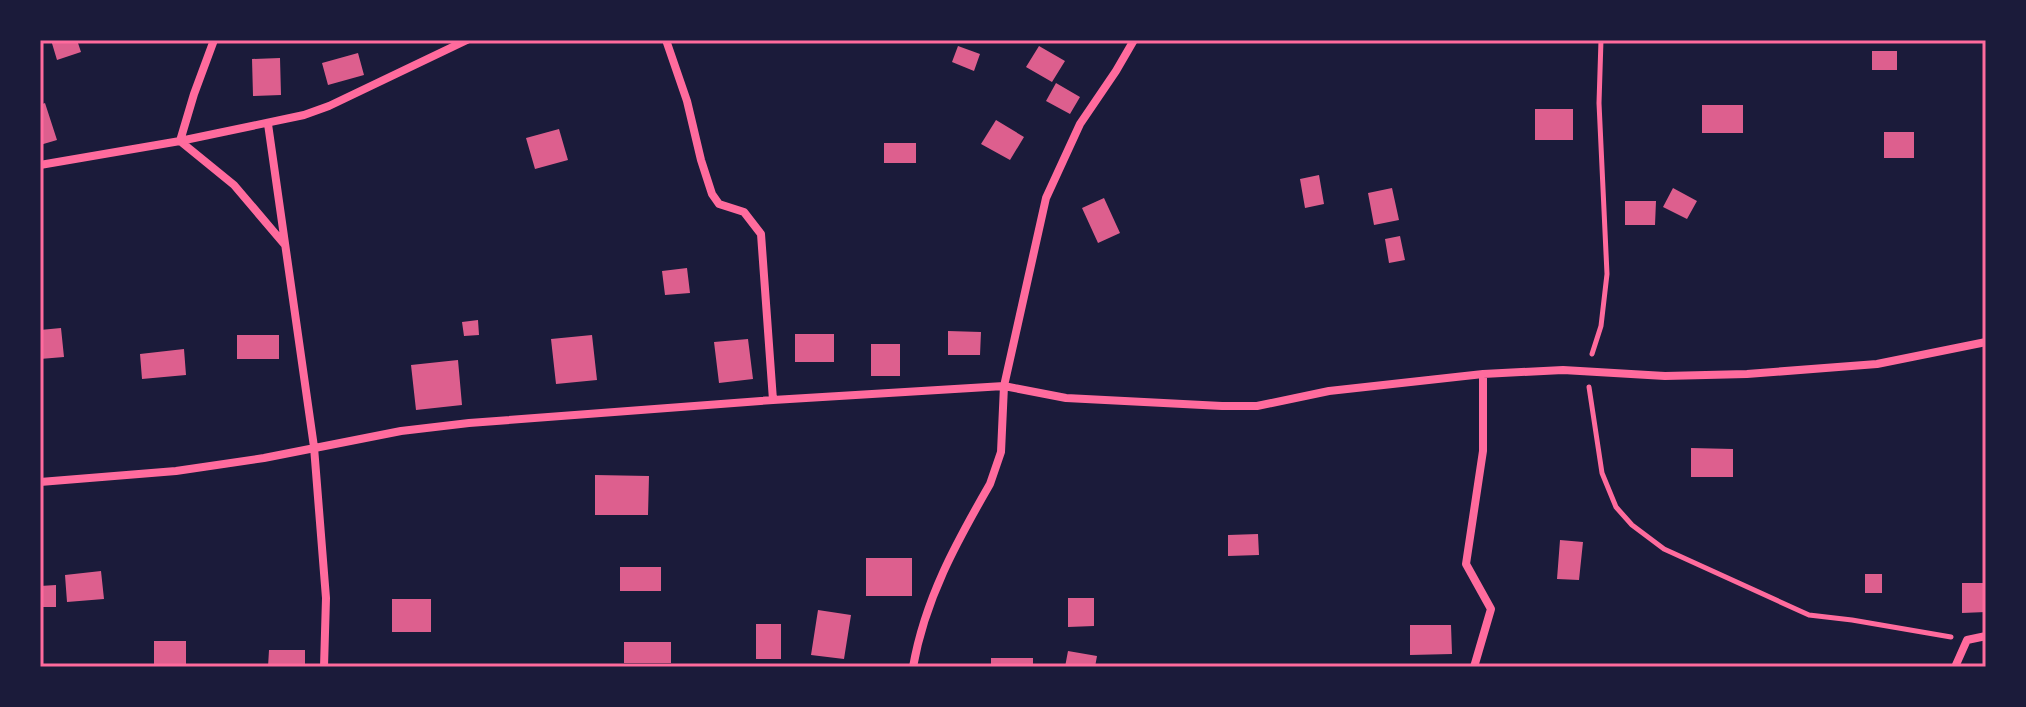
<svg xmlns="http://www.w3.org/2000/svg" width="2026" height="707" font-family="Commissioner,sans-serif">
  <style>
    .building { fill: #dd5f8e }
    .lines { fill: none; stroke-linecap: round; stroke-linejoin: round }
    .path { stroke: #ff6b9d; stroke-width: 5 }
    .minor { stroke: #ff6b9d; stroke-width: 8 }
    .neatline { fill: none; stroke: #ff6b9d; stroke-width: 3 }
  </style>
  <rect width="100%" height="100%" fill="#1b1b3a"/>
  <path class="building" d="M51,40h26l4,12 -24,8z
    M958,46l22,8 -6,17 -22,-9z
    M1039,46l26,15 -13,21 -26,-15z
    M1872,51h25v19h-25z
    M358,53l6,22 -36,10 -6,-22z
    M280,58l1,37 -28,1 -1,-37z
    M1056,83l24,14 -10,17 -24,-13z
    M45,103l12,37 -17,5v-40z
    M1702,105h41v28h-41z
    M1535,109h38v31h-38z
    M996,120l28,17 -14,23 -29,-16z
    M559,129l9,31 -33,9 -9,-31z
    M1884,132h30v26h-30z
    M884,143h32v20h-32z
    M1319,175l5,29 -19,4 -5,-29z
    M1392,188l7,32 -25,5 -6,-32z
    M1673,188l24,13 -10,18 -24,-12z
    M1104,198l16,35 -22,10 -16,-35z
    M1625,201h31l-1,24h-30z
    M1400,236l5,24 -16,3 -4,-24z
    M687,268l3,25 -25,2 -3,-24z
    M478,320l1,15 -15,1 -2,-14z
    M61,328l3,29 -24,2v-29z
    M948,331l33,1 -1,23h-32z
    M795,334h39v28h-39z
    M237,335h42v24h-42z
    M592,335l5,45 -41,4 -5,-45z
    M748,339l5,40 -34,4 -5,-41z
    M871,344h29v32h-29z
    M184,349l2,26 -44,4 -2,-25z
    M458,360l4,45 -46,5 -5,-45z
    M1691,448l42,1v28h-42z
    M595,475l54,1 -1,39h-53z
    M1258,534l1,21 -31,1v-21z
    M1560,540l23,2 -4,38 -22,-1z
    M866,558h46v38h-46z
    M620,567h41v24h-41z
    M101,571l3,28 -37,3 -2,-27z
    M1865,574h17v19h-17z
    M1962,583h24v29l-24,1z
    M56,585v22h-16v-21z
    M1068,598h26v28l-26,1z
    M392,599h39v33h-39z
    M818,610l33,5 -7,44 -33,-4z
    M756,624h25v35h-25z
    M1410,625h41l1,29 -42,1z
    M154,641h32v26h-32z
    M624,642h47v21h-47z
    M269,650h36v17h-37z
    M1068,651l29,5 -2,11h-30z
    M991,658h42v9h-42z"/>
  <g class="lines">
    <path class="path" d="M1592,354l9,-28 6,-52 -8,-171 2,-63
      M1589,387l13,86 14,34 16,18 32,24 145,66 43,5 99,17"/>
    <path class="minor" d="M214,40l-20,54 -14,47 54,44 51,60
      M666,40l21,61 14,59 11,34 7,10 25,8 17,22 12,166
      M268,124l46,323 12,151 -2,69
      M40,165l140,-24 124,-26 25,-9 138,-66
      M40,482l136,-11 88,-13 137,-27 68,-8 304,-23 231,-14 62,12 156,8h35l72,-15 154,-17 80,-4 102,6 82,-2 130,-10 109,-22
      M913,667c12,-68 43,-124 77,-183l11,-32 3,-66 42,-188 34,-74 36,-53 18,-31
      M1474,667l17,-58 -25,-45 17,-113v-77
      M1955,667l12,-27 19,-4"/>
  </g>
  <rect width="2026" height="707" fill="none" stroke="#1b1b3a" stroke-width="84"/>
  <rect x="42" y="42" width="1942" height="623" class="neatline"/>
</svg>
